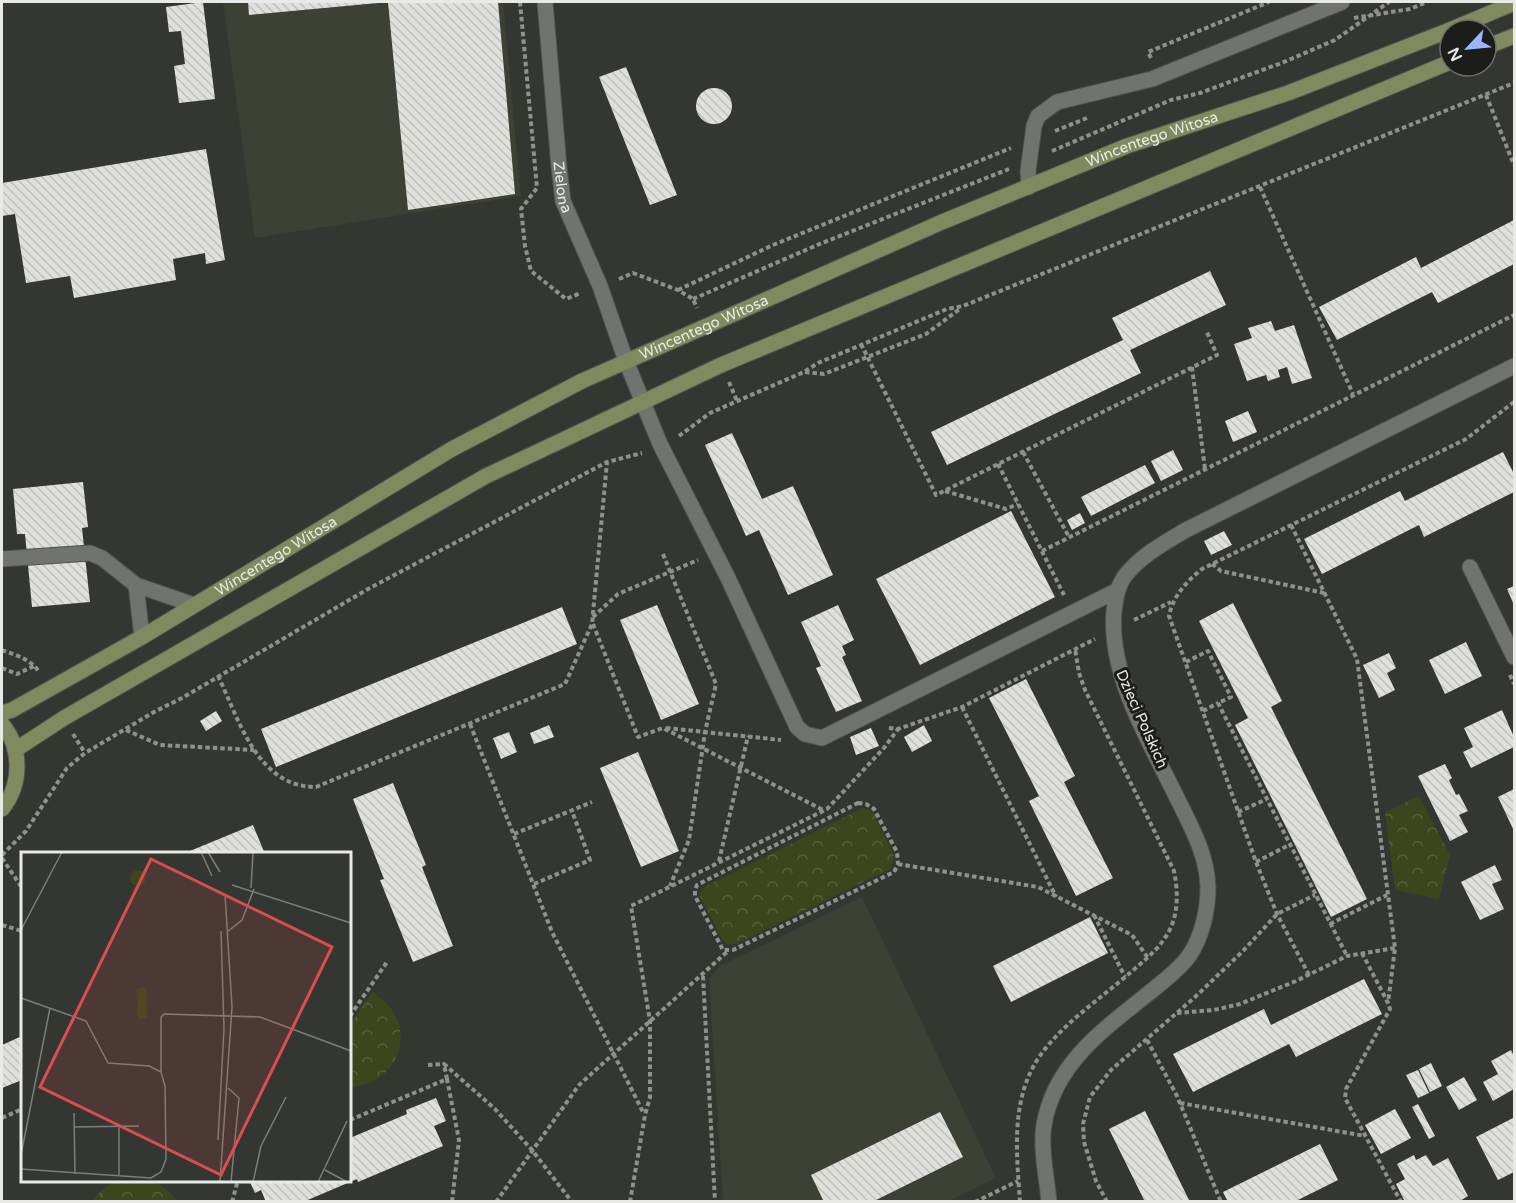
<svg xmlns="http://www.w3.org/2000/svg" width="1516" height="1203" font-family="'Varela Round',sans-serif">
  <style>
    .built { fill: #3c4035 }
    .park { fill: url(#park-crowns) }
    .building { fill: url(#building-back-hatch) }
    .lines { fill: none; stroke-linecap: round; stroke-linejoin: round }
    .service-casing { stroke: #51524f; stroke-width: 17 }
    .minor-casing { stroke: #51524f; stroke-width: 17 }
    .secondary-casing { stroke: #51524f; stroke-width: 17 }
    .path { stroke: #8f918d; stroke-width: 4; stroke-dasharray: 4.5 3; stroke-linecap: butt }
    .service { stroke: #71736e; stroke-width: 15 }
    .minor { stroke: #71736e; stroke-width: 15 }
    .secondary { stroke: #808a5e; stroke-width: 15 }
    .labels { text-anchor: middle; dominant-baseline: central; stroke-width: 6; stroke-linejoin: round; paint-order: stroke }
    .street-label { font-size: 15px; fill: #e9eae7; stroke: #1c1d1b }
    .inset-road { fill: none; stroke: #7c7e7a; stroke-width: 1.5 }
    .view { fill: #da4f4e; fill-opacity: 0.15; stroke: #da4f4e; stroke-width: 3 }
    .inset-edge { fill: none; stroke: #e9eae7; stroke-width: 3 }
  </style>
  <defs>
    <pattern id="park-crowns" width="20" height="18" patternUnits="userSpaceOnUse" patternTransform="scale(1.5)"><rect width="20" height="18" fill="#3b461c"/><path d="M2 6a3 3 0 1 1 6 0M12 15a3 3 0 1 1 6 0" fill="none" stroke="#57613d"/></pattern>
    <pattern id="building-back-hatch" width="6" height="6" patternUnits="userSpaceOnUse" patternTransform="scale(1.5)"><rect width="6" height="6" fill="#dfe0db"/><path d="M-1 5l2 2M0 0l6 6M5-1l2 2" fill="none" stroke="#c0c1bd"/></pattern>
  </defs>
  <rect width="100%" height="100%" fill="#343631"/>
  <path class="built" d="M223,2h280l18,194 -266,42z
    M862,897l134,281 -47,23h-226l-14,-222 11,-13z"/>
  <path class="park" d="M1419,796l31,59 -11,44 -44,-9 -10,-78z
    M863,808l10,4 20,41 1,5 -4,11 -154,75h-9l-5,-5 -22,-43v-4l4,-5z
    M372,992c7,5 13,9 18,15 26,35 1,79 -40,80v-62z
    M120,1180c26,0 40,-2 57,21h-84c5,-9 16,-18 27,-21z"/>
  <path class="building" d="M203,2l12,97 -36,4 -5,-37 11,-2 -4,-33 -12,1 -3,-25z
    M248,2h130v1l-129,12z
    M388,2h110l17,192 -107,16z
    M626,67l51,128 -27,10 -51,-128z
    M696 106a18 18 0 1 1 36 0a18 18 0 1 1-36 0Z
    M206,149l19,111 -19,4 -1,-11 -32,6 3,21 -102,18 -4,-22 -44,7 -11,-69 -13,2v-33z
    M1514,220v44l-76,39 -6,-11 -95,48 -18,-33 97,-50 5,11z
    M1210,271l16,34 -96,45 11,23 -194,92 -16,-33 192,-92 -11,-22z
    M1271,321l4,10 19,-6 18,53 -20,6 -5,-17 -9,3 2,7 -12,4 -2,-6 -19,6 -13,-37 18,-6 -4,-10z
    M1248,411l9,21 -24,10 -8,-21z
    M732,433l30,66 31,-13 40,89 -45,20 -29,-65 -13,6 -41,-91z
    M1173,450l10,20 -22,11 -10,-20z
    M1503,452l11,22v18l-90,45 -5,-12 -97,49 -18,-35 96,-48 5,10z
    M1145,465l10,18 -64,33 -10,-19z
    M83,482l5,45 -6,1 8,74 -58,5 -7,-73h-8l-4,-45z
    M1011,511l44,86 -135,68 -44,-86z
    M1080,513l5,10 -13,7 -5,-10z
    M1224,531l8,14 -21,10 -7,-14z
    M1514,586v19l-7,-16z
    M1233,603l49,98 -11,6 96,192 -36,18 -96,-192 13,-7 -49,-97z
    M657,605l42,99 -38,16 -41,-100z
    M838,605l16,35 -12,6 4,9 -4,2 20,44 -26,11 -20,-44 5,-2 -20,-44z
    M562,607l15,37 -301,123 -15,-38z
    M1466,642l16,34 -37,18 -16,-34z
    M1389,653l7,15 -9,5 8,17 -16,8 -16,-33z
    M1026,679l49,97 -11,6 49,96 -37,18 -47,-95 10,-5 -50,-98z
    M1502,710l12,27v10l-43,21 -8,-16 10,-5 -9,-19z
    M216,711l6,10 -16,10 -6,-10z
    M549,725l5,12 -20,7 -4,-11z
    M924,725l8,16 -20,11 -8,-15z
    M871,728l8,18 -23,9 -6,-18z
    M509,732l8,20 -16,7 -8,-21z
    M638,752l41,99 -38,16 -41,-99z
    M1445,764l7,14 -3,2 7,15 3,-1 9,17 -9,4 9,17 -18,9 -32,-65z
    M393,783l33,82 -4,2 31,79 -40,16 -33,-82 4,-1 -31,-80z
    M1514,789v42l-16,-34z
    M253,825l12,29h-80v-1z
    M1495,865l7,15 -10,4 12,25 -24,11 -19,-38z
    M1090,917l18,36 -97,49 -18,-36z
    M1364,979l18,35 -86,43 -7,-13 -96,48 -20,-38 91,-45 7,16z
    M22,1036v44l-20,8v-43z
    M1511,1050l3,6v33l-21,12 -10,-19 15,-8 -7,-13z
    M1431,1063l11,23 -12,6 -11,-23z
    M1418,1070l11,23 -11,5 -12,-23z
    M1464,1077l13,23 -18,10 -13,-23z
    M436,1098l10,23 -12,5 9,20 -85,36 -1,-3 -54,23h-37l-5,-12 -6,3 -6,-13h101v-42l57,-24 -1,-4z
    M1418,1104l17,32 -6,3 -17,-32z
    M1395,1109l16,29 -30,16 -16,-29z
    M1145,1111l45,91h-45l-36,-73z
    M940,1112l23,45 -91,45h-48l-13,-27z
    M1513,1118l1,54 -16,8 -22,-43z
    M1320,1144l18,36 -44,22h-66l-5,-10z
    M1414,1155l2,5 10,-5 7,11 15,-8 20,38 -10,6h-53l-9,-18 9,-5 -8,-15z"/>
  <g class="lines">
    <defs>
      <path id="service" d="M1029,187l-1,-16 6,-45 4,-10 19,-14 95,-23 190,-77
        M626,361l34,83 68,134 69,149 8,7 17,4 294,-147
        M2,559l88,-6 12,5 34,27 58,20
        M136,585l6,52"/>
      <g id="minor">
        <path id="s1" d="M545,2l14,165 4,34 37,85 26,75"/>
        <path d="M1470,567l44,90"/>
        <path d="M1049,1202c-2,-25 -9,-53 -5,-77 10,-61 60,-96 105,-132 13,-11 29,-22 40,-37 13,-19 19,-46 19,-69 -1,-30 -14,-55 -27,-81 -28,-59 -73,-128 -67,-195 2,-13 3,-23 10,-34 16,-21 40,-34 62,-47l328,-164"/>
      </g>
      <g id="secondary">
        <path d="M1450,30l64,-27"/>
        <path d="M1486,47l28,-11"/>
        <path id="s2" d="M2,713l10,-3 130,-73 310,-188 130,-68 360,-159 185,-76 161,-53 162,-63"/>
        <path d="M2,724c20,24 20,60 0,85"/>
        <path d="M15,750l49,-32 422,-242 81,-38 154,-73 729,-303"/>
      </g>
    </defs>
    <use href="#service" class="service-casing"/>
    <use href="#minor" class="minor-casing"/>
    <use href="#secondary" class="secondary-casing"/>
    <path class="path" d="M520,2l17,186 -16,21 4,37 6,25 35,28 15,-6
      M1354,18l56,-9 17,-7
      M1151,58l-3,-6 121,-50
      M1486,95l28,70
      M1055,131l32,-13
      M1052,151l119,-51 29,-7 84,-31 51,-22 54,-38
      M1260,187l93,207
      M619,279l14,-6 45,17 15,9 4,9
      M678,290l95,-45 238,-97
      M693,299l129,-56 187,-74
      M861,344l75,151 281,-140 -11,-25
      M1192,367l13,102
      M805,372l19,2 102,-40 35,-26
      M729,382l8,19
      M679,436l31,-23 94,-41 14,-9 129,-54 16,-3 551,-223
      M1023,452l46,85
      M998,464l66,131
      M945,491l61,18 12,-5
      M1291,525l66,134 38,289 -7,55
      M1042,551l472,-236
      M663,554l53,130 -11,48 -16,108 -19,46
      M1212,564l9,7 103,22
      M593,617l25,-23 80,-34
      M1134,620l37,-18
      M593,624l45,113 25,-9 160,82
      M2,650c13,5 29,9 37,22
      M1186,662l22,-11 23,46 -13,6 129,253
      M2,668l15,6 17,-8
      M1510,675l4,9
      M218,676c21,43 39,111 98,111l249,-103 27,-60 15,-162
      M962,707l94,190
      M1203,711l15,-8
      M470,724l82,208 92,182
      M666,728l115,12
      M889,728l9,1 64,-22 133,-68
      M126,730l34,15 94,5
      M73,734l12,19
      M858,803l8,1 8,5 23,43 1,12 -4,8 -161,78h-10l-28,-54v-6l2,-5z
      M1238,812l29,-13
      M514,834l78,-32
      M2,855l24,-24 41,-63 18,-15 69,-41 28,-14 186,-109 239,-127 35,-9
      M2,858l20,30
      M719,861l29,-125
      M1256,862l33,-17
      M898,864l140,23 94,48 16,23
      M534,884l56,-24 -18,-49
      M1094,915l31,62
      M1330,924l57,-29
      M2,925l20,6
      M1362,953l26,50 2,6 -44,80 -1,9 56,104
      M1309,975l-32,-61 -21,-52 -87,-246c4,-20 17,-34 33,-47l264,-130 48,-37
      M703,976l12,226
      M1177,1013l37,-3 26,-6 56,-23 51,-25 48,-8
      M350,1016l37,-54
      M1147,1040l30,56 44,106
      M428,1065l16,-1
      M447,1079l-3,-15 51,45 37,41 40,52
      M1180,1103l185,33
      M2,1118l20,-9
      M350,1120l97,-41 12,61 -7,62
      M232,1202l6,-22
      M496,1202l83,-117 149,-134
      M630,1202l15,-87 5,-18v-76l-19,-115 196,-97 57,-61 14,-19
      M975,1202l43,-21
      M1020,1202c-3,-45 -9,-93 13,-135 20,-37 66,-67 98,-95 14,-12 28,-23 37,-39 11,-19 10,-42 6,-62l-89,-181 -6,-17 -4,-24
      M1107,1202l-11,-21 -12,-39 -1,-18 7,-27 21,-27 83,-72 48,-46 35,-38 38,-19"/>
    <use href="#service" class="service"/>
    <use href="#minor" class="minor"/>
    <use href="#secondary" class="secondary"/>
  </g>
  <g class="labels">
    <g class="street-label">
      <text stroke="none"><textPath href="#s2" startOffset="1288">Wincentego Witosa</textPath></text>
      <text stroke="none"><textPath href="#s1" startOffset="186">Zielona</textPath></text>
      <text stroke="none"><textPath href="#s2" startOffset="802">Wincentego Witosa</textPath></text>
      <text stroke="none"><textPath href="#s2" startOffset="316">Wincentego Witosa</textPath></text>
      <text transform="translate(1142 719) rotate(66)">Dzieci Polskich</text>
    </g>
  </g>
  <g transform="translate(21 852)">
    <rect width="330" height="330" fill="#343631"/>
    <path d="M109 26a8 8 0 1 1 16 0a8 8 0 1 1-16 0ZM125,135l1,31 -9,1 -2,-30z" fill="#3b461c"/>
    <path class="inset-road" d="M180,0l11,24M187,0l12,20M211,33l119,38M230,36l2,-36M0,78l41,-78M206,80l15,-12 12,-31M0,146l65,23 22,42 41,3 12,6 4,14 1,73 -5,13 -10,6 -130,-9M140,220v-55l3,-3 96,3 91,34M207,236l11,10 -8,84M53,261l1,61M53,275l65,-1M98,275v48M197,288l6,-111 -3,-98M0,303l29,-147M304,318l22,12M199,330l12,-175 -7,-113M232,330l8,-36 25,-49M297,330l29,-61"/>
    <path class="view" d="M130,7l181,88 -111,228 -181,-88z"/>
    <rect width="330" height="330" class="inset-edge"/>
  </g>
  <rect width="1516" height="1203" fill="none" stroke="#e9eae7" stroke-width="6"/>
  <g transform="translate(1468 48) rotate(244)"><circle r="28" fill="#1c1d1b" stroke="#6e6f6d" stroke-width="1.5"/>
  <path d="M0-4.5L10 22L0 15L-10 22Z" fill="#9eb4fd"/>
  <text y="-9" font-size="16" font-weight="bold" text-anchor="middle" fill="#e9eae7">N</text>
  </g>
</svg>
